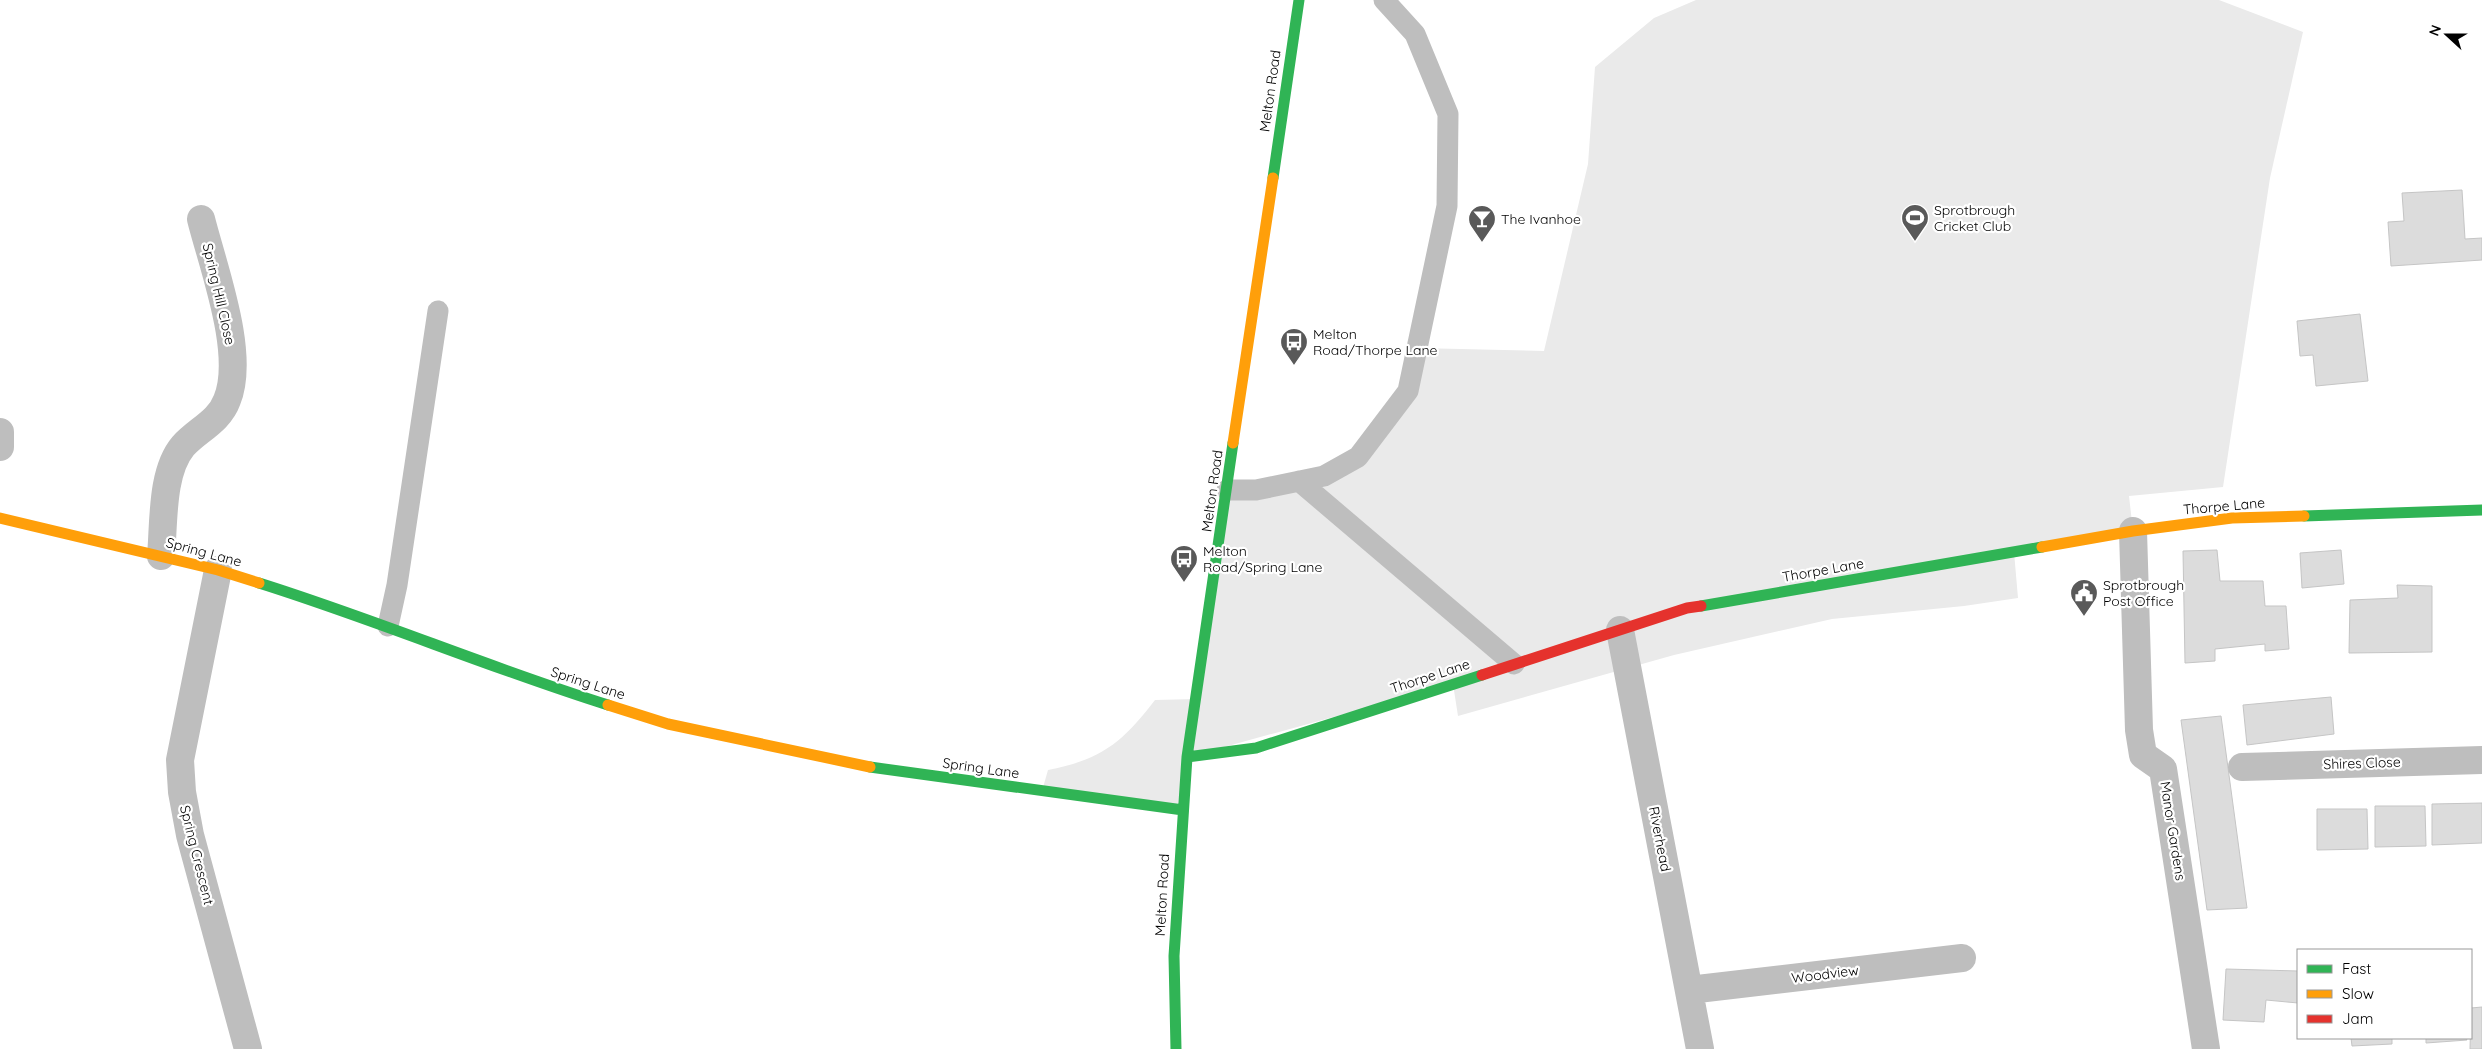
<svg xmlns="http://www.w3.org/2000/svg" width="2482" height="1049" font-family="Quicksand,sans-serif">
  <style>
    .green { fill: #eaeaea }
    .building { fill: #dcdcdc; stroke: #c5c5c5 }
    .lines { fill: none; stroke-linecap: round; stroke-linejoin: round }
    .lane { stroke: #bebebe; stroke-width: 21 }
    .street { stroke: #bebebe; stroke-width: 28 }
    .fast { stroke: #30b455; stroke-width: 11 }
    .slow { stroke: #ff9f0a; stroke-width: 11 }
    .jam { stroke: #e5322d; stroke-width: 11 }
    .labels { text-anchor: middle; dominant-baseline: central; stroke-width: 4.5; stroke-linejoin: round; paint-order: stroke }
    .street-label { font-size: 14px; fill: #000; stroke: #fff }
    .poi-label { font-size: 14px; fill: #000; stroke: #fff; text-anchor: start }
  </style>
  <rect width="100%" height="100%" fill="#fff"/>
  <path class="green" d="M1696,0h523l84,32 -33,146 -47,309 -94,9 4,35 -119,21 4,46 -54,8 -132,13 -158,36 -216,61 -5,-32 -265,73 -5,53 -141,-19 6,-21c53,-10 75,-28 107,-70l41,-1 31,-209 131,-33 50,-66 9,-43 127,3 44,-187 7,-97 59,-49z"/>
  <path class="building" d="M2462,190l3,49 17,-1v22l-91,6 -3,-44 16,-1 -2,-28z
    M2360,314l8,67 -52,5 -3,-31 -13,1 -3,-35z
    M2217,550l3,31h43l2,25h21l3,43 -24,2v-7l-50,5v12l-30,2 -2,-112z
    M2341,550l3,34 -42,4 -2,-35z
    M2397,585l35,1v66l-83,1 1,-53 48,-2z
    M2331,697l3,37 -87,11 -4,-40z
    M2221,716l26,192 -40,2 -26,-190z
    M2482,803v40l-50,2v-41z
    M2375,806h50l1,40 -51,1z
    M2317,809h50l1,40 -51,1z
    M2226,969l72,2v32l-32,-3 -2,22 -41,-2z
    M2482,1007v42h-12l1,-41z
    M2351,1038h41v6l-40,2z
    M2426,1038h40l1,2 -41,3z"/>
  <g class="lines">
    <path class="lane" d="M1299,481l215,183
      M1227,490h29l68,-14 34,-19 50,-66 39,-185 1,-92 -33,-80 -31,-34
      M388,626l9,-41 41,-274"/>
    <path class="street" d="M0,432v15
      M2133,531l6,199 4,25 20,14 43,280
      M161,556c3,-33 0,-84 22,-110 14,-16 36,-24 44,-46 19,-46 -14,-133 -26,-181
      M218,570l-38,190 2,32 8,43 58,214
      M1620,630l80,419
      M2242,767l240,-7
      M1689,990l273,-32"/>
    <path class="fast" d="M1273,178l26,-178
      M2304,516l178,-6
      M259,583c118,37 231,85 349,122
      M1701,606l341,-59
      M1187,757l69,-9 226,-73
      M870,767l313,43
      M1176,1049l-2,-93 13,-199 46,-314"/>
    <path class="slow" d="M1233,443l40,-265
      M0,518l218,52 41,13
      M2042,547l91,-16 99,-13 72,-2
      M608,705l60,19 202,43"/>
    <path class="jam" d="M1482,675l205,-67 14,-2"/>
  </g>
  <defs>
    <symbol id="stadium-pin" viewBox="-11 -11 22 30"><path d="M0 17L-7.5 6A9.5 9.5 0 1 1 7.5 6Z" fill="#595959" stroke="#fff"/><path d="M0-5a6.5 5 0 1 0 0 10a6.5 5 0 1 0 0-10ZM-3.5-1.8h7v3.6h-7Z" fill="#fff"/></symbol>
    <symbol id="bar-pin" viewBox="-11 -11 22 30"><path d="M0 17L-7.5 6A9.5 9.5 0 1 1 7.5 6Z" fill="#595959" stroke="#fff"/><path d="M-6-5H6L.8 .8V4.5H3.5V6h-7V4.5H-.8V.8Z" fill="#fff"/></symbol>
    <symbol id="bus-pin" viewBox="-11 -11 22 30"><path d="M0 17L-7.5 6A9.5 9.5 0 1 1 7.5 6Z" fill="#595959" stroke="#fff"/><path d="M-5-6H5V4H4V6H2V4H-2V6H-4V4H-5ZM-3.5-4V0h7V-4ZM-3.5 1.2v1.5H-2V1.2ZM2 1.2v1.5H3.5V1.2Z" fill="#fff"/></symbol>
    <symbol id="civic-pin" viewBox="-11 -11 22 30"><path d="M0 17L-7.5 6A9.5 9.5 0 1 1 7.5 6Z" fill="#595959" stroke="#fff"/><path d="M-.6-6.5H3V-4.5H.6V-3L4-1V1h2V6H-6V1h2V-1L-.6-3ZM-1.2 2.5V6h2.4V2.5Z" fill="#fff"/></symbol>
  </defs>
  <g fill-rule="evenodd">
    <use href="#stadium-pin" x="1899" y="202" width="32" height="43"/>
    <use href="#bar-pin" x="1466" y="203" width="32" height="43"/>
    <use href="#bus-pin" x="1278" y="326" width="32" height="43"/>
    <use href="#bus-pin" x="1168" y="543" width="32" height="43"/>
    <use href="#civic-pin" x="2068" y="577" width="32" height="43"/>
  </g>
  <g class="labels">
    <g class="street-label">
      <text transform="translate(1270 91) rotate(-82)">Melton Road</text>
      <text transform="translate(219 294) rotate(77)">Spring Hill Close</text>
      <text transform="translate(1212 491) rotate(-82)">Melton Road</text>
      <text transform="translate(2224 506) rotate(-5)">Thorpe Lane</text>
      <text transform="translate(204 552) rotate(15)">Spring Lane</text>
      <text transform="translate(1823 570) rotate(-10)">Thorpe Lane</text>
      <text transform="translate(1430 676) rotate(-18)">Thorpe Lane</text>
      <text transform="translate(588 683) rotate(18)">Spring Lane</text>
      <text transform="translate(2362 763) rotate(-2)">Shires Close</text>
      <text transform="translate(981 768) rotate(8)">Spring Lane</text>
      <text transform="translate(2173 831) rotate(81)">Manor Gardens</text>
      <text transform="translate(1660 839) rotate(79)">Riverhead</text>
      <text transform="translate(197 855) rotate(76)">Spring Crescent</text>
      <text transform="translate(1162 895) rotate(-87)">Melton Road</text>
      <text transform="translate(1825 974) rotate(-7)">Woodview</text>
    </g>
    <g class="poi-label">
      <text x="1934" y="210">Sprotbrough<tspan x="1934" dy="16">Cricket Club</tspan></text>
      <text x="1501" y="219">The Ivanhoe</text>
      <text x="1313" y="334">Melton<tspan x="1313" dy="16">Road/Thorpe Lane</tspan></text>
      <text x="1203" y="551">Melton<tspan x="1203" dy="16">Road/Spring Lane</tspan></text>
      <text x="2103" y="585">Sprotbrough<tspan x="2103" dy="16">Post Office</tspan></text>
    </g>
  </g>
  <rect x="2297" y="949" width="175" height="90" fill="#ffffff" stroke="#999999"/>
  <rect x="2307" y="965" width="25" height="8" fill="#30b455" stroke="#999999"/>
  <text x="2342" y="974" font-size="15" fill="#000000">Fast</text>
  <rect x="2307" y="990" width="25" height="8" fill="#ff9f0a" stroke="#999999"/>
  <text x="2342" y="999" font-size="15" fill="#000000">Slow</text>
  <rect x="2307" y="1015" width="25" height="8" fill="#e5322d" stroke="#999999"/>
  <text x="2342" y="1024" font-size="15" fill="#000000">Jam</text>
  <g transform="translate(2447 35) rotate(291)" stroke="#ffffff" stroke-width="4" paint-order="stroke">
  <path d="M0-4L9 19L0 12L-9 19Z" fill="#000000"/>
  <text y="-8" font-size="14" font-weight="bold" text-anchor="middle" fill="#000000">N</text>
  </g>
</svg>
